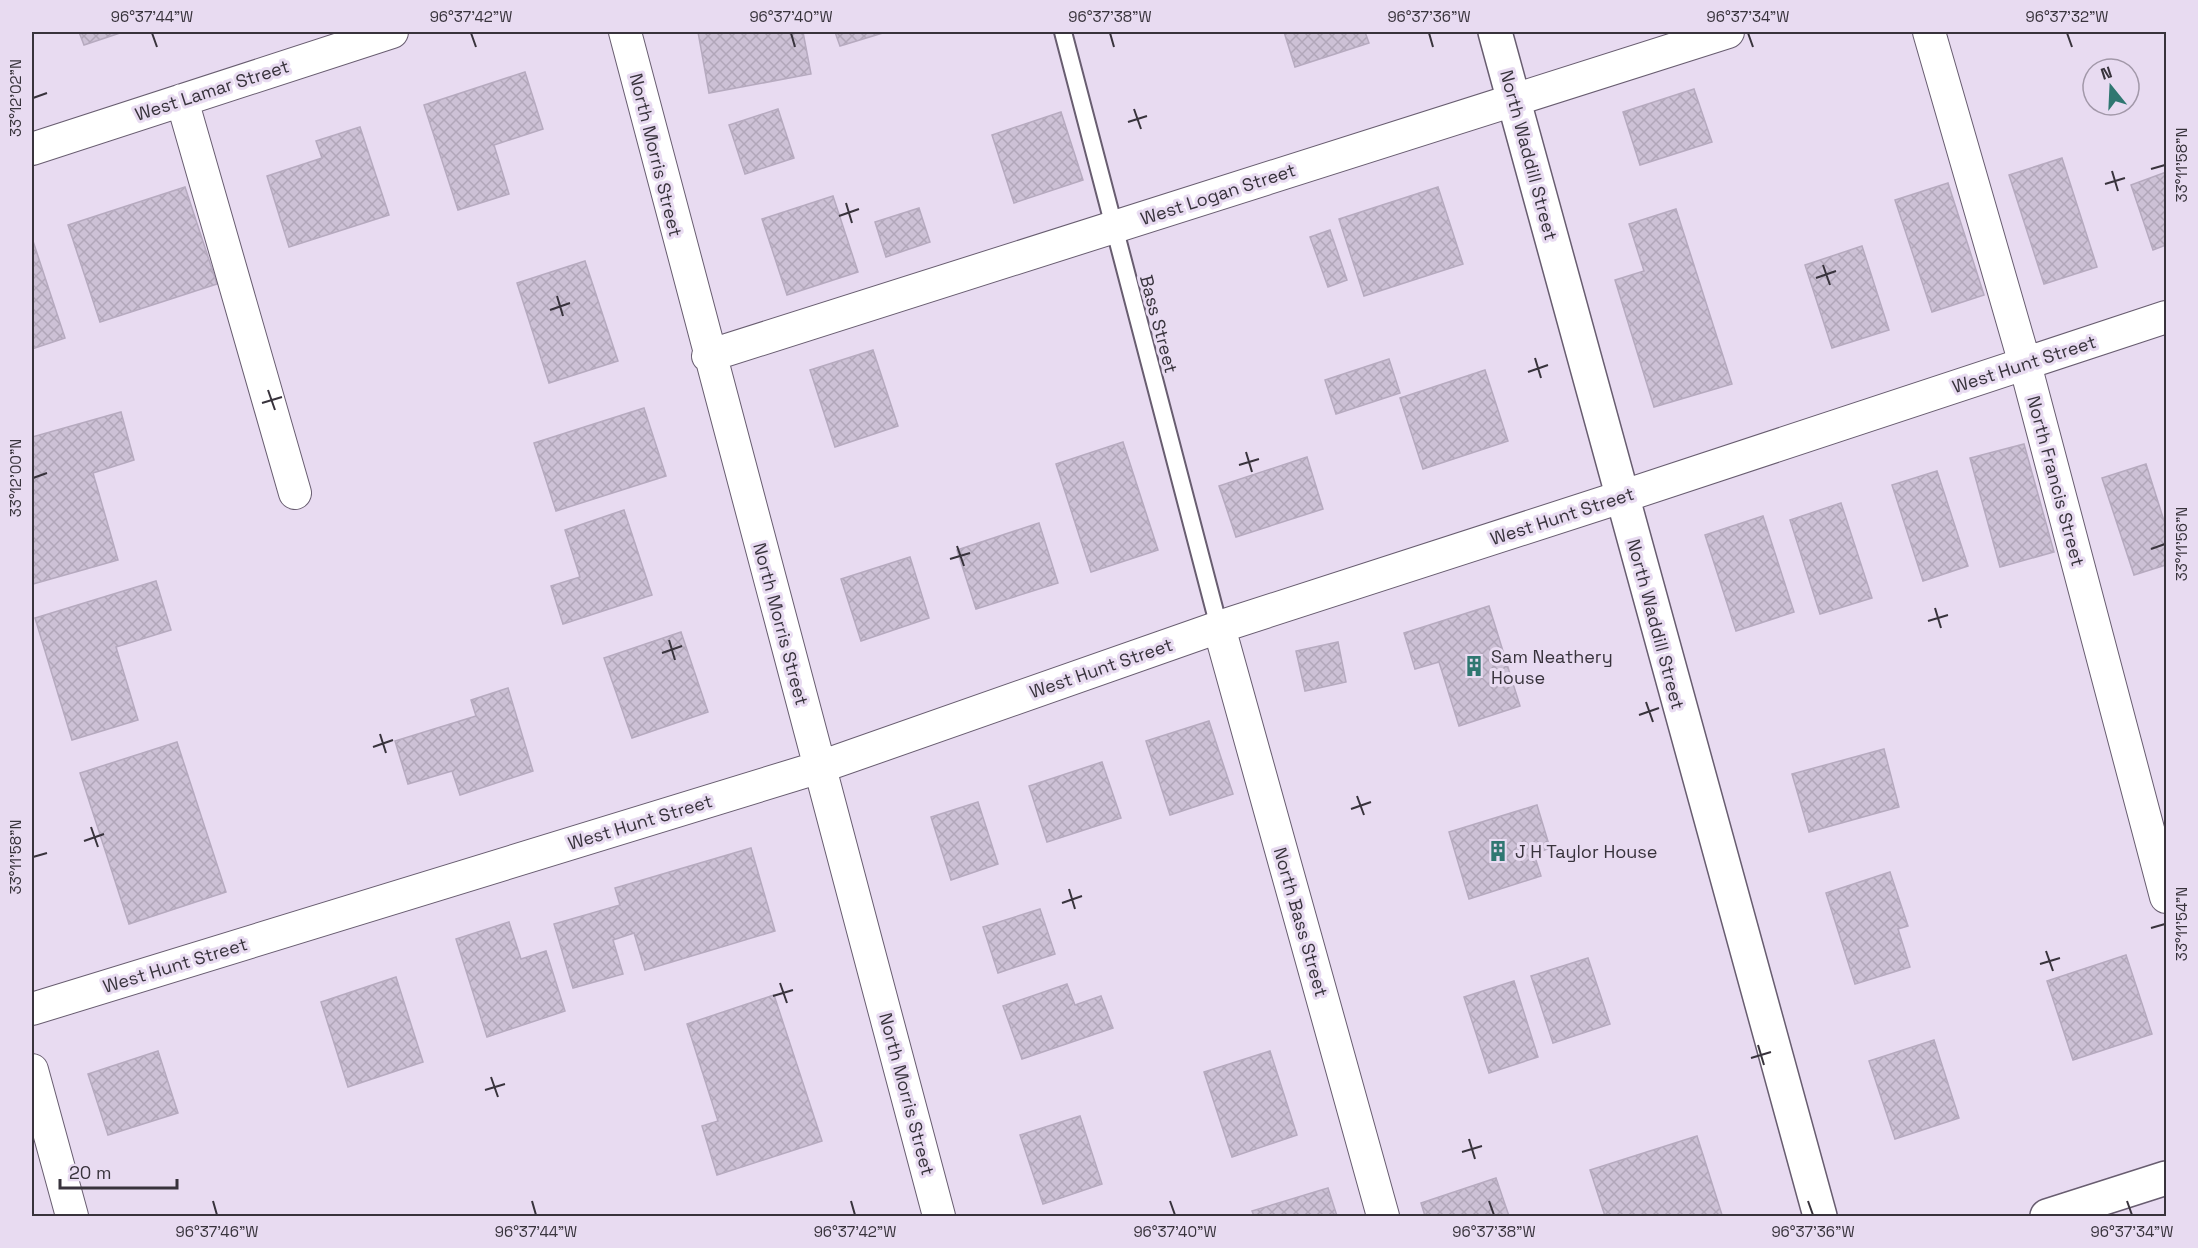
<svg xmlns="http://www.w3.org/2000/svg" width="2198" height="1248" font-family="'Space Grotesk',sans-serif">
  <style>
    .building { fill: url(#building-cross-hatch); stroke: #b6aabf; stroke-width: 1.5 }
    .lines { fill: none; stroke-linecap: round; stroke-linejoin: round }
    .service-casing { stroke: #685d70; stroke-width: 20 }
    .minor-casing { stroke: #685d70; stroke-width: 34 }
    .tertiary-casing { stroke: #685d70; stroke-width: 36 }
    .secondary-casing { stroke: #685d70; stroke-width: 36 }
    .service { stroke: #fff; stroke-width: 16 }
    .minor { stroke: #fff; stroke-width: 32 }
    .tertiary { stroke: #fff; stroke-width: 33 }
    .secondary { stroke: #fff; stroke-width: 33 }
    .ticks { fill: none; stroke: #38333c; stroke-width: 2 }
    .labels { text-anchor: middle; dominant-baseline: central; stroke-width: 6; stroke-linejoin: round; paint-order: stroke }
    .street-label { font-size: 18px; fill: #38333c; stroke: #e8dbf1 }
    .poi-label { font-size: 18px; fill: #38333c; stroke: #e8dbf1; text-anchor: start }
    .neatline { fill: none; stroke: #38333c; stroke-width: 2 }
    .ticks-label { font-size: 15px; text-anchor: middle; fill: #38333c }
  </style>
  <defs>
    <pattern id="building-cross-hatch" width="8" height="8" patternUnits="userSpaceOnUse" patternTransform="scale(1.5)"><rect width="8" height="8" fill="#cdc1d6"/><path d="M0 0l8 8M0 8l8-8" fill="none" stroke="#b1a6b9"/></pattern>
  </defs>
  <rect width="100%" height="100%" fill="#e8dbf1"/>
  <path class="building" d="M79,32h44l-39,13z
    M698,32h105l8,42 -102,19z
    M835,32h51l-46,14z
    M1284,32h81l4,11 -74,24z
    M525,72l18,57 -49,16 15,49 -51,16 -34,-105z
    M1694,89l18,53 -72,23 -17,-53z
    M778,109l16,49 -49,16 -16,-49z
    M1061,112l22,68 -69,23 -22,-68z
    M360,127l29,88 -100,32 -22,-71 55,-18 -6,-17z
    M2062,158l35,109 -53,17 -35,-109z
    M2166,172v73l-13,5 -22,-65z
    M1948,183l36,112 -52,17 -37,-112z
    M185,187l32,97 -117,38 -32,-97z
    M1438,187l25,77 -99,32 -25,-77z
    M833,196l25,76 -71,23 -25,-76z
    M919,208l11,34 -44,15 -11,-35z
    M1676,209l56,175 -78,23 -39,-127 29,-9 -15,-47z
    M1330,230l17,50 -19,7 -18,-50z
    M32,238l33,100 -33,11z
    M1862,246l27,84 -57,18 -27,-83z
    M585,261l33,100 -69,22 -32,-100z
    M873,350l25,76 -63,21 -25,-77z
    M1389,359l11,34 -64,21 -11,-34z
    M1485,370l23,71 -85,28 -23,-71z
    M644,408l22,68 -110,35 -22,-68z
    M121,412l13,48 -41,13 25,87 -85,24 -1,-6v-141z
    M1123,442l35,108 -67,22 -35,-108z
    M2024,444l30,108 -54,15 -30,-109z
    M1307,457l16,52 -87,28 -17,-51z
    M2146,464l20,63v38l-32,10 -32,-97z
    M1937,471l31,95 -45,15 -31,-96z
    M1841,503l31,95 -52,16 -30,-94z
    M624,510l28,85 -89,29 -12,-38 29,-9 -15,-47z
    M1763,516l31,96 -58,19 -31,-96z
    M1039,523l19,60 -82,26 -19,-59z
    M910,557l19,61 -68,23 -20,-62z
    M156,581l15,49 -55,17 22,73 -66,20 -37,-122z
    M1489,606l31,100 -61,20 -20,-64 -24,7 -11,-36z
    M681,632l27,80 -76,26 -28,-80z
    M1338,642l8,40 -41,9 -9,-40z
    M508,688l25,83 -73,24 -8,-24 -44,13 -13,-43 81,-25 -5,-16z
    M1209,721l24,73 -63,21 -24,-74z
    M177,742l49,150 -97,32 -49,-151z
    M1884,749l15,58 -90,25 -17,-58z
    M1102,762l19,56 -74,24 -18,-56z
    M978,802l20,62 -47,16 -20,-63z
    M1537,805l13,43 -16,6 7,22 -72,23 -20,-67z
    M751,848l24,83 -130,39 -11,-37 -21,7 10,34 -50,14 -19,-64 66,-19 -5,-17z
    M1890,872l18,54 -10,3 12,38 -55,17 -29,-91z
    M1040,909l15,45 -57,19 -15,-46z
    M509,922l12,37 25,-8 19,60 -78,26 -31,-98z
    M2126,955l26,79 -79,26 -26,-79z
    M1588,958l22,66 -57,19 -22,-67z
    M396,977l27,85 -75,25 -27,-85z
    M1514,981l24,76 -49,16 -25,-76z
    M1067,984l8,21 26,-9 12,32 -91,31 -19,-53z
    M774,995l48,146 -105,34 -15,-49 16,-5 -31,-97z
    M1934,1040l25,78 -64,21 -26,-78z
    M158,1051l20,62 -70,22 -20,-61z
    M1270,1051l27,84 -65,22 -28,-85z
    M1080,1116l22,68 -59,20 -23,-69z
    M1697,1136l25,79 -5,1h-112l-15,-46z
    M1496,1178l13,38h-84l-4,-13z
    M1328,1188l9,28h-83l-2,-5z"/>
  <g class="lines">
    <defs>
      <path id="service" d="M1063,32l156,595"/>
      <path id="minor" d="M625,32c101,395 210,789 314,1184
        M1929,32l96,332 141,533
        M182,100l113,393
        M32,149l360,-117
        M708,356l1020,-324
        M1219,627l164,589
        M32,1009l788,-242 399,-140 402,-130 545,-180
        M32,1070l40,146"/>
      <path id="tertiary" d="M1495,32l325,1184"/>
      <path id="secondary" d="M2047,1216l119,-38"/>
    </defs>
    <use href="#service" class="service-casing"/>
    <use href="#minor" class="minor-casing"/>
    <use href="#tertiary" class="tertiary-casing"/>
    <use href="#secondary" class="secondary-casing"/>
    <use href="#service" class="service"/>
    <use href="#minor" class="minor"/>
    <use href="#tertiary" class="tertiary"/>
    <use href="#secondary" class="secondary"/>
  </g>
  <path class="ticks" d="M152,33l5,14M471,33l5,14M791,33l4,14M1110,33l4,14M1429,33l4,14M1748,33l5,14M2067,33l5,14M33,98l14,-5M1134,109l7,20M1128,122l19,-6M2151,169l14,-4M2112,171l6,20M2105,184l20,-6M846,203l6,20M839,216l20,-7M1823,265l7,20M1816,278l20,-7M557,296l6,20M550,310l20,-7M1535,358l6,20M1528,372l20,-7M268,390l7,20M262,403l20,-6M1246,452l6,20M1239,465l20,-6M33,478l14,-5M957,546l7,20M2151,549l14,-5M950,559l20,-6M1935,608l6,20M1928,621l20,-6M669,640l6,20M662,653l20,-7M1646,702l7,20M1639,715l20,-7M380,734l6,19M373,747l20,-7M1357,796l7,19M1351,809l20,-7M91,827l7,20M84,841l20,-7M33,857l14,-4M1069,889l6,20M1062,903l20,-7M2151,928l14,-4M2046,951l7,20M2040,964l20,-6M780,983l7,20M773,996l20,-6M1758,1045l6,20M1751,1058l20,-6M491,1077l7,20M485,1090l20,-6M1469,1139l6,20M1462,1152l20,-6M213,1201l4,14M532,1201l4,14M851,1201l4,14M1170,1201l5,14M1489,1201l5,14M1808,1201l5,14M2127,1201l5,14"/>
  <defs>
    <symbol id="building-bare" viewBox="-9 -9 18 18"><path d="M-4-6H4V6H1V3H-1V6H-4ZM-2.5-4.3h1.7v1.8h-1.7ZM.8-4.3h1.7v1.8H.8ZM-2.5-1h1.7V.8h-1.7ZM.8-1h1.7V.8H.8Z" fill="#2f7771" stroke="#e8dbf1" stroke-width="2.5" paint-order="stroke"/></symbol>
  </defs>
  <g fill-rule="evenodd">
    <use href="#building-bare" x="1459" y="651" width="30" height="30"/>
    <use href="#building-bare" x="1483" y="836" width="30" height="30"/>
  </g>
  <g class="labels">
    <g class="street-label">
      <text transform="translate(212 90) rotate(-18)">West Lamar Street</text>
      <text transform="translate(656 155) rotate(76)">North Morris Street</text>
      <text transform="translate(1529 155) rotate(75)">North Waddill Street</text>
      <text transform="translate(1218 194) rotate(-18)">West Logan Street</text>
      <text transform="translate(1159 324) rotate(75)">Bass Street</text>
      <text transform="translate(2024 364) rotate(-18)">West Hunt Street</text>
      <text transform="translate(2056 481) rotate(75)">North Francis Street</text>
      <text transform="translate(1562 516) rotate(-18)">West Hunt Street</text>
      <text transform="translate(781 624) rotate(75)">North Morris Street</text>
      <text transform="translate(1656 624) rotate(75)">North Waddill Street</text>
      <text transform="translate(1101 668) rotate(-19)">West Hunt Street</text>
      <text transform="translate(640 822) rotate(-17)">West Hunt Street</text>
      <text transform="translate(1301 922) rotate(74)">North Bass Street</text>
      <text transform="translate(175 965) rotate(-17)">West Hunt Street</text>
      <text transform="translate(907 1094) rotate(75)">North Morris Street</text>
    </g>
    <g class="poi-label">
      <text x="1491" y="656">Sam Neathery<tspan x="1491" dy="21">House</tspan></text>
      <text x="1515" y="851">J H Taylor House</text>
    </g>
  </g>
  <rect width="2198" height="1248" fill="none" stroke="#e8dbf1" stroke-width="66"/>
  <g transform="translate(2111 87) rotate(342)"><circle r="28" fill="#e8dbf1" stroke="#a298a9" stroke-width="1.5"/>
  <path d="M0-4.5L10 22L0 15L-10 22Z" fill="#2f7771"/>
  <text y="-9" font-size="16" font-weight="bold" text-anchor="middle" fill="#38333c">N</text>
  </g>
  <path d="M60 1179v9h117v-9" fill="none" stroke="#38333c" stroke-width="3"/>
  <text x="69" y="1179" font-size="18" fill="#38333c" stroke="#e8dbf1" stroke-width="4.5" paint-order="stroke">20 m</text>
  <rect x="33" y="33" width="2132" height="1182" class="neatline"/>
  <g class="ticks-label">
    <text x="152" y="22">96°37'44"W</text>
    <text x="471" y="22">96°37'42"W</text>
    <text x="791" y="22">96°37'40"W</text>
    <text x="1110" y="22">96°37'38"W</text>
    <text x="1429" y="22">96°37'36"W</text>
    <text x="1748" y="22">96°37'34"W</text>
    <text x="2067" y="22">96°37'32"W</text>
    <text transform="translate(16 98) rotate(-90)" y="5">33°12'02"N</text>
    <text transform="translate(2182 165) rotate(-90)" y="5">33°11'58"N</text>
    <text transform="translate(16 478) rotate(-90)" y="5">33°12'00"N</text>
    <text transform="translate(2182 544) rotate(-90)" y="5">33°11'56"N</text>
    <text transform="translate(16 857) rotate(-90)" y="5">33°11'58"N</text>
    <text transform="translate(2182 924) rotate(-90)" y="5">33°11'54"N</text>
    <text x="217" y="1237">96°37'46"W</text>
    <text x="536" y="1237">96°37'44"W</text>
    <text x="855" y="1237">96°37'42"W</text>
    <text x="1175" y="1237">96°37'40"W</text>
    <text x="1494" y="1237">96°37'38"W</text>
    <text x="1813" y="1237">96°37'36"W</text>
    <text x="2132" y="1237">96°37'34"W</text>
  </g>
</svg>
